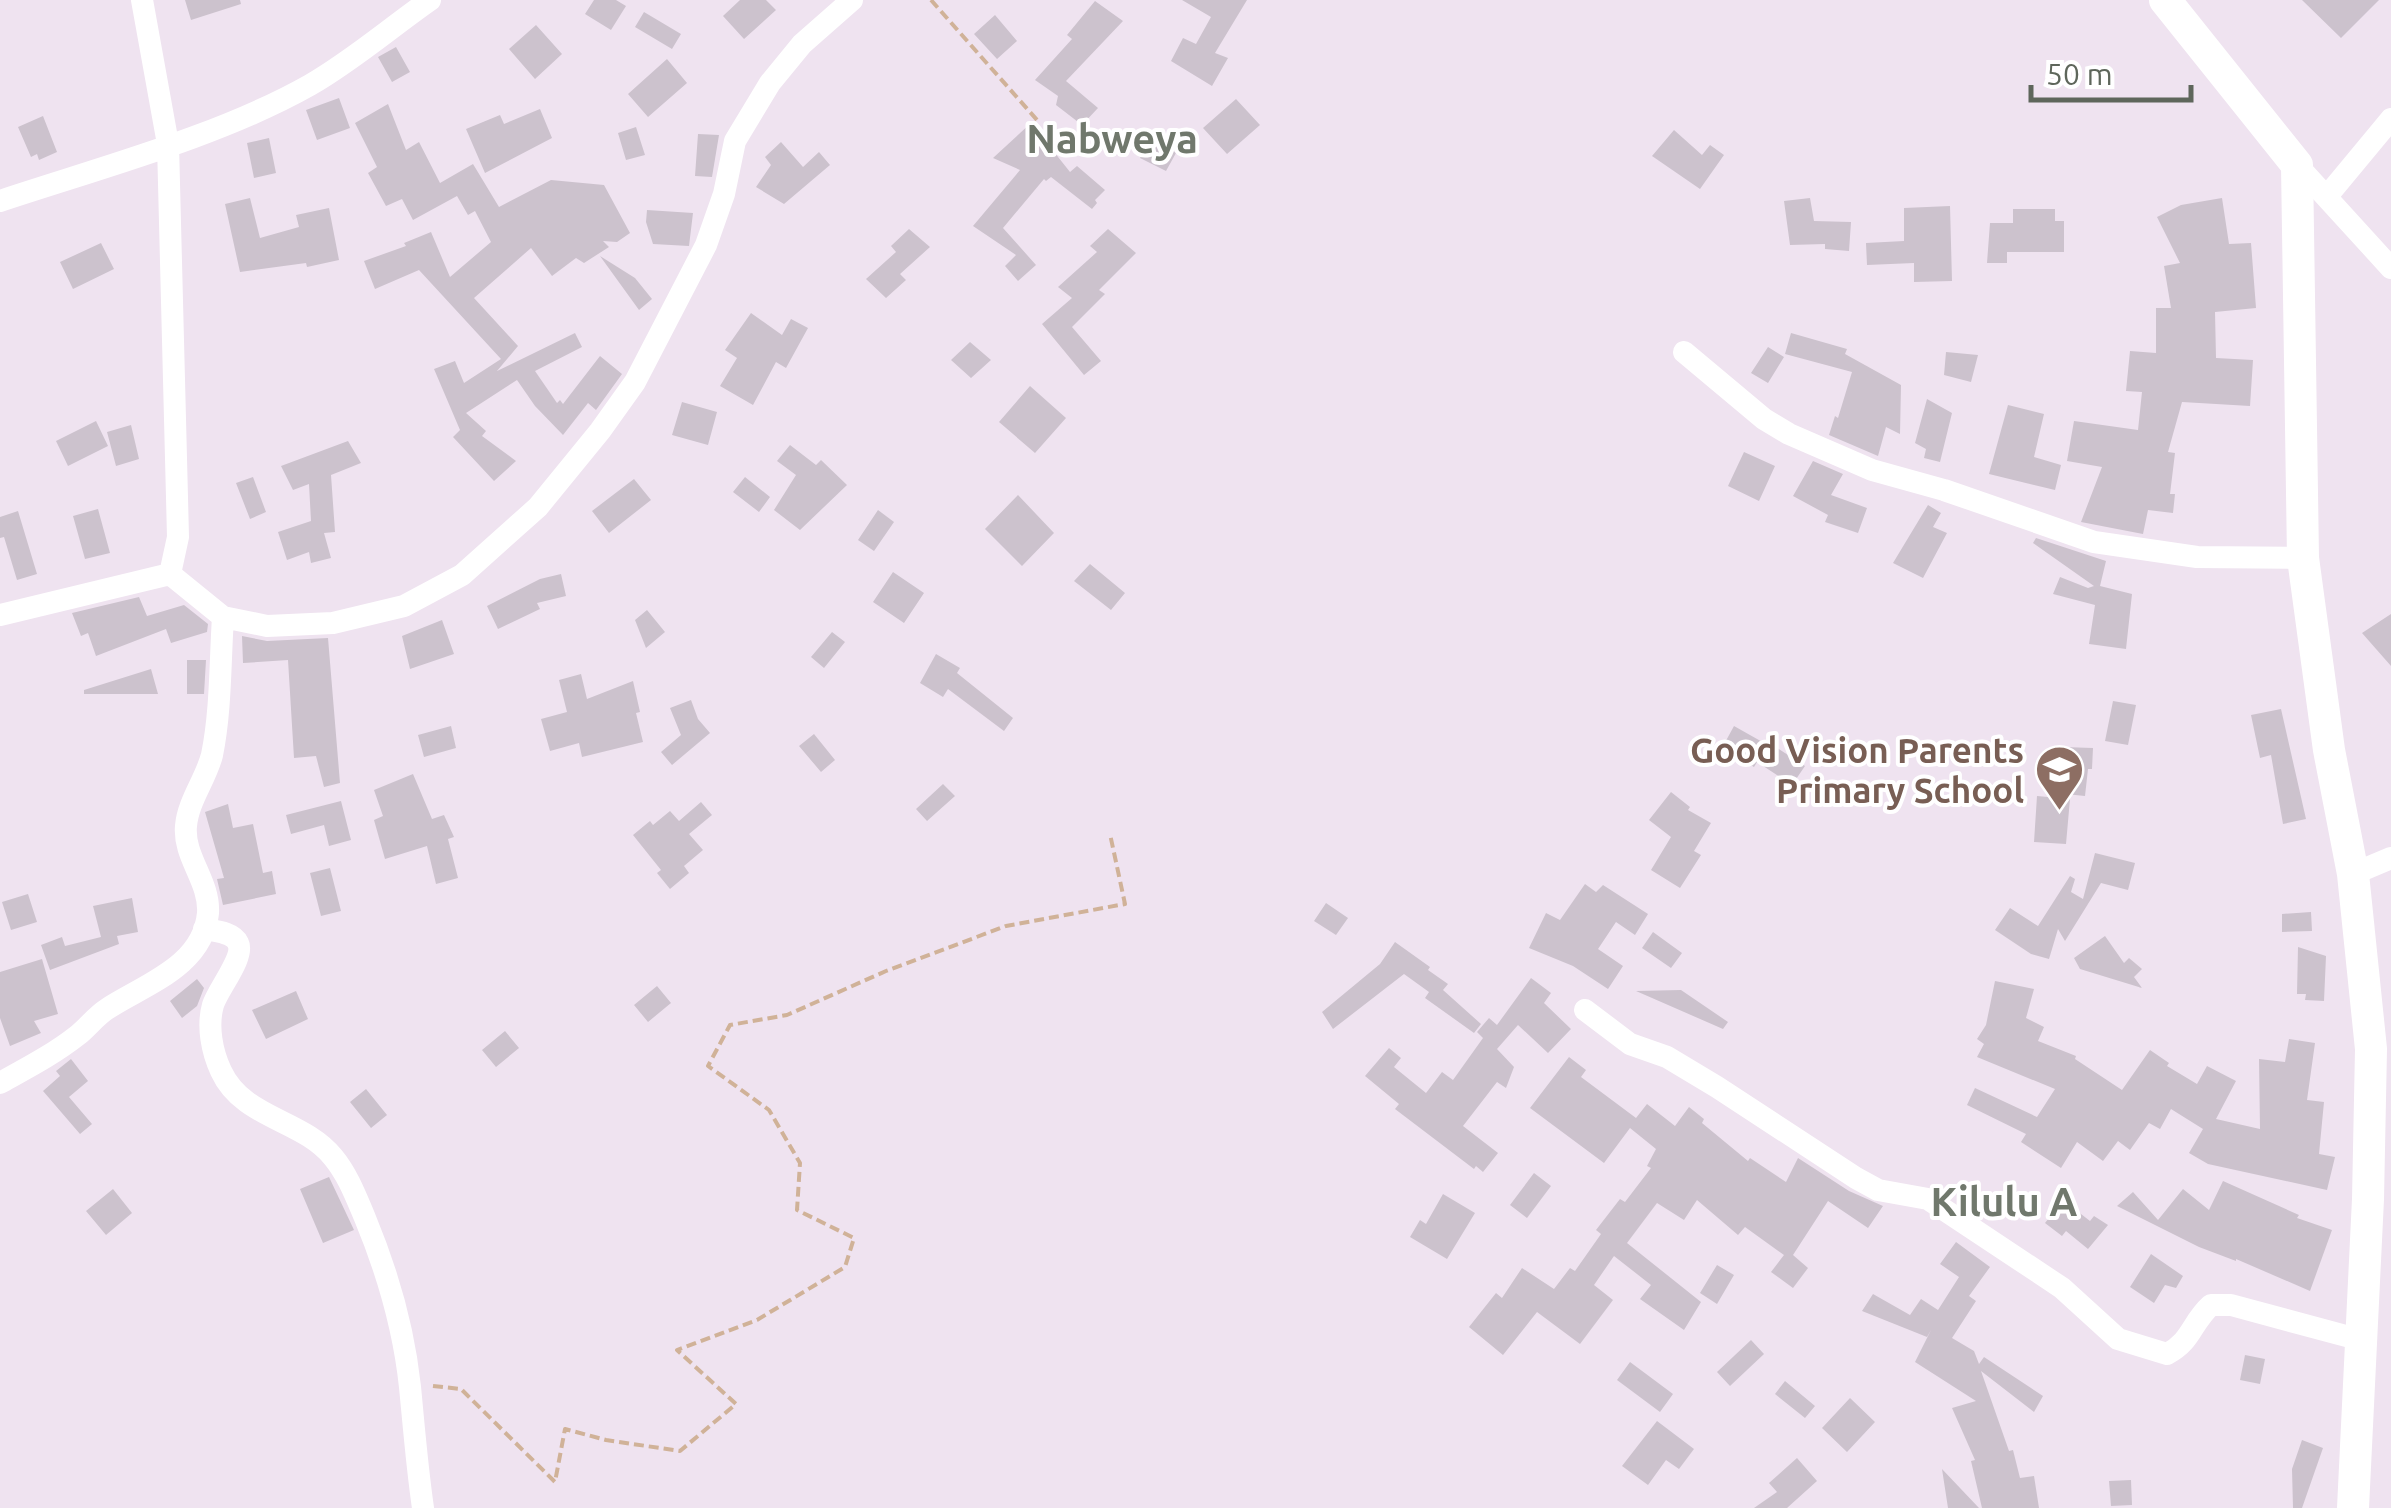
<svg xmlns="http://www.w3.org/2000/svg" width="2391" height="1508" font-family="Ubuntu,sans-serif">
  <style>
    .building { fill: #ccc2cd }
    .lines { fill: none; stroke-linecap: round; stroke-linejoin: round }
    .path { stroke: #d0b298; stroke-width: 4; stroke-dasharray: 10 5; stroke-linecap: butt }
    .street { stroke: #fff; stroke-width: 22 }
    .secondary { stroke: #fff; stroke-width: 32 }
    .labels { text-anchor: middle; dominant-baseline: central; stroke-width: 8; stroke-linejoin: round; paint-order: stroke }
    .education-label { font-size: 35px; font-weight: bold; fill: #785e54; stroke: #fff; text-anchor: end }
    .quarter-label { font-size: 40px; font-weight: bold; fill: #70786c; stroke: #fff }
  </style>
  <rect width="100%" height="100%" fill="#efe3f0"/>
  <path class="building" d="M185,0h55l1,4 -50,16z
    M594,0h22l10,6 -15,24 -26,-16z
    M740,0h26l10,10 -32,29 -21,-23z
    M1182,0h65l-32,53 13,5 -16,28 -41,-25 12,-23 13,6 15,-27z
    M2302,0h77l-38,38z
    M1095,1l28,20 -57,60 32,27 -16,17 -26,-20 2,-9 -23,-16 37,-41 -5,-4z
    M644,12l37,22 -9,15 -37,-22z
    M995,15l22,26 -20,18 -23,-25z
    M536,25l26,29 -27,25 -26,-30z
    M396,47l14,25 -18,10 -14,-25z
    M667,59l20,24 -39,34 -20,-23z
    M339,98l11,30 -33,12 -11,-30z
    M1236,99l24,26 -33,29 -24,-26z
    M388,104l18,46 13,-8 21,41 33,-19 26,43 52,-27 53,5 26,48 -13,9 -14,-1 6,6 -25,16 -8,-5 -24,18 -21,-28 -57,50 44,48 -21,25 78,-38 7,14 -47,24 22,32 3,-3 3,4 37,-48 22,18 -26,36 -8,-7 -25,32 -28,-29 -18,-26 -51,33 20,18 -4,5 34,25 -22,20 -41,-44 7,-7 -26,-61 21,-8 9,22 37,-24 -82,-89 -44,19 -11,-28 42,-15 -2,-3 27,-11 19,45 41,-35 -16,-31 -7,4 -11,-19 -44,24 -11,-21 -16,7 -18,-33 9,-6 -22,-44z
    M540,109l12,29 -67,35 -19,-44 34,-14 4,9z
    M43,116l14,36 -18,8 -2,-6 -6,3 -13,-30z
    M1031,123l39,49 7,-6 28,24 -10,10 2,3 -5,6 -41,-32 -5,4 -2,-2 -41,49 33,37 -18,16 -13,-15 11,-11 -43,-29 47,-56 -27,-12z
    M636,127l9,28 -19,5 -8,-27z
    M1145,129l31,24 -10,18 -26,-13 4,-7 -7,-8z
    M1674,130l28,25 8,-10 14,10 -24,34 -48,-33z
    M698,134l21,1 -7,42 -17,-1z
    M269,138l7,35 -22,5 -7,-35z
    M781,142l22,25 16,-15 11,13 -46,39 -28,-17 15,-22 -6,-8z
    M250,198l10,40 39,-11 -3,-12 33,-7 10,52 -32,7 -1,-4 -66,9 -15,-68z
    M1810,198l4,23 37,1 -2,29 -24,-2v-5l-35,1 -6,-44z
    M2222,198l7,46 22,-1 5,65 -41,4 1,46 37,2 -3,46 -68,-4 -14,50 7,1 -5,41h5l-2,19 -25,-3 -5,24 -62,-12 21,-55 -35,-6 7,-40 64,9 4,-38 -16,-1 4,-40 26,2v-45h15l-7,-42 16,-3 -23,-46 24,-12z
    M1950,206l2,75 -38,1v-19l-47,2 -1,-22 38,-2v-33z
    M2013,209h42v12h9v31h-57v11h-20l3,-40h23z
    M647,210l46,3 -4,33 -36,-2 -7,-22z
    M909,229l21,18 -30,27 6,6 -20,18 -20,-19 30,-27 -5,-6z
    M1108,229l28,24 -37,37 6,4 -33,33 29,34 -17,14 -42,-51 30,-26 -14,-11 39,-35 -7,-6z
    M101,243l13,26 -41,20 -13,-27z
    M600,256l35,22 17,21 -13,11z
    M751,313l31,22 9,-16 17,9 -22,40 -10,-6 -23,43 -33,-19 17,-28 -12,-8z
    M1791,333l56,16 -2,5 56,31 -1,49 -14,-7 -8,29 -49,-21 6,-19 3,2 14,-46 -67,-18z
    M970,342l21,18 -20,18 -20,-18z
    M1768,347l16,10 -16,26 -17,-10z
    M1946,352l32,3 -7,27 -27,-7z
    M1030,386l36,32 -31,35 -36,-31z
    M1927,399l25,14 -12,49 -16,-4 2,-9 -11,-6z
    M682,402l35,10 -9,33 -36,-10z
    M2008,405l36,9 -10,43 27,8 -6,25 -66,-16z
    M96,421l12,25 -40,20 -12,-25z
    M131,425l8,34 -23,7 -9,-34z
    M348,441l13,22 -30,12 4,57 -11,1 7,25 -20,5 -2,-11 -22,8 -9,-28 33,-11 -2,-37 -16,6 -12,-24z
    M790,445l26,20 5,-5 26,25 -47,45 -26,-20 22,-35 -19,-14z
    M1744,452l31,14 -16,35 -31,-15z
    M1813,461l30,13 -12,21 36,13 -9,25 -33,-11 3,-7 -35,-19z
    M253,477l13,35 -16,7 -14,-36z
    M745,477l25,20 -11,15 -26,-20z
    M634,479l17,21 -42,33 -17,-22z
    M1018,495l36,38 -32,33 -37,-37z
    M1928,505l13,8 -8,14 14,6 -24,45 -30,-15z
    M98,509l12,44 -25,6 -12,-43z
    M878,510l16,12 -20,29 -16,-11z
    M18,511l19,63 -20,6 -13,-43 -4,1v-21z
    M2036,538l70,23 -6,25 32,8 -6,55 -37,-5 6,-39 -42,-11 7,-17 28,11 6,-2 -61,-43z
    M1090,564l35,29 -14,17 -37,-29z
    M893,572l31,21 -20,30 -31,-21z
    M561,574l5,22 -29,7 3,6 -42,20 -11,-23 53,-27z
    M139,597l8,19 37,-11 24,19 -1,8 -36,11 -5,-14 -70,27 -8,-23 -7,3 -9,-23z
    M647,610l18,22 -19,16 -11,-28z
    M2391,614v52l-29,-33z
    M442,620l12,34 -44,15 -8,-33z
    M832,632l13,10 -21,26 -13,-11z
    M242,636l25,5 61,-3 12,145 -16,4 -8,-31 -22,2 -6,-98 -45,3z
    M936,654l24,14 -3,5 56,45 -9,13 -56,-42 -5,8 -23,-14z
    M187,660h19l-2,34h-17z
    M151,669l7,25h-74v-4z
    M581,674l6,25 46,-18 7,31 -4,1 7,29 -61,15 -3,-14 -29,8 -9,-32 26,-7 -8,-32z
    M691,700l7,19 12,14 -38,32 -11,-13 20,-17 -11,-27z
    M2113,701l23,4 -8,40 -23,-4z
    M2281,709l25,110 -23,5 -12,-69 -11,3 -9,-43z
    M451,726l5,22 -32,9 -6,-22z
    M1734,726l39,22 1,-2 31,20 -13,19 -35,-23 -3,5 -32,-19z
    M814,734l21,26 -14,12 -22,-26z
    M2063,747l30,1 -1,21h-4l-3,27 -29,-3 1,-17h5z
    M413,774l19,45 12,-4 10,22 -6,2 10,39 -22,6 -9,-38 -42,13 -11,-39 9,-4 -9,-26z
    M943,784l12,12 -28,25 -11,-12z
    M1671,792l19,15 -2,3 23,13 -17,28 7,4 -21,33 -29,-18 20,-33 -22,-17z
    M2037,796l33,3 -4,45 -32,-2z
    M341,801l10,39 -22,6 -5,-21 -33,9 -5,-19z
    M701,802l11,13 -23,19 14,16 -19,16 5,7 -19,16 -13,-16 4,-3 -28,-35 17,-14 3,4 17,-14 9,10z
    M228,804l5,24 20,-4 10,49 9,-2 4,23 -53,11 -6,-26 7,-1 -19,-66z
    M2095,853l40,10 -7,27 -27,-7 -36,58 -7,-12 -9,30 -18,-5 -36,-24 15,-22 28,18 32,-50 5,3 -4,13 12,7z
    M330,868l11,43 -20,5 -11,-43z
    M1585,884l11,8 7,-7 45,29 -13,21 -19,-13 -18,27 25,17 -15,23 -35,-23 -44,-18 17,-35 14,7z
    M28,894l9,28 -26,8 -9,-28z
    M132,898l6,34 -21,4 2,8 -69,26 -9,-25 21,-8 3,9 36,-9 -8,-31z
    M1326,903l22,15 -12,17 -22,-14z
    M2311,912l1,19 -30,1v-18z
    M1653,932l29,21 -11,15 -29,-20z
    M2105,936l19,27 5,-5 13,11 -8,8 8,11 -62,-19 -6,-11z
    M1395,942l35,25 -2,3 20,14 -5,6 38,34 -7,9 -49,-35 4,-6 -25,-18 -71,55 -11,-17 58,-48z
    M2298,947l28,9 -2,45 -19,-1 1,-6h-9z
    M42,959l16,55 -24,7 7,12 -31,13 -10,-28v-46z
    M1531,978l20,15 -7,10 27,26 -23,24 -30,-28 -21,24 17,18 -8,21 -9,-6 -34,44 35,27 -15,19 -7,-6 -2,3 -79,-60 4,-5 -34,-28 24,-28 12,10 -7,9 32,26 16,-21 11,8 30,-42 -6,-6 12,-14 8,7z
    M197,979l7,9 -7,18 -15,12 -12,-17z
    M1995,981l39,8 -8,29 18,9 -6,14 38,15 -1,3 47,31 28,-40 19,13 -2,3 30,18 10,-18 29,15 -20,38 44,10 -1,-70 26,3 4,-23 26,4 -8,57 17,2 -5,52 16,3 -8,33 -119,-26 -19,-11 14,-24 -32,-20 -11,20 -11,-6 -19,27 -12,-9 -15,20 -26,-19 -16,26 -40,-26 5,-8 -59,-29 8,-17 62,29 18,-28 -78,-32 7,-13 -7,-5 9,-14z
    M657,986l14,17 -23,19 -14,-17z
    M1681,990l47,32 -5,7 -87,-38z
    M296,991l12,28 -42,20 -14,-29z
    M505,1031l14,17 -23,19 -14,-17z
    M1569,1057l17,13 -5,7 55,41 11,-14 28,22 14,-19 15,12 -2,4 46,38 2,-3 36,24 12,-24 51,33 34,15 -15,22 -40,-27 -35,54 15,13 -15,20 -22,-16 13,-17 -39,-28 -7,8 -41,-35 -13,20 -27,-17 -30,40 74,59 -17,28 -44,-31 11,-14 -37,-29 -20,29 19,15 -33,44 -43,-32 -34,43 -34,-28 27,-34 6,5 20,-30 32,21 16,-21 5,3 26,-37 -5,-4 24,-31 5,3 26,-34 -4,-2 9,-17 -26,-21 -26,35 -74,-55z
    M71,1059l17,22 -19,16 23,27 -12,10 -37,-43 17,-15 -4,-5z
    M366,1089l21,26 -16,13 -21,-26z
    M1534,1173l17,13 -24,32 -17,-13z
    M329,1177l25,53 -31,13 -23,-54z
    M2223,1181l76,34 -2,3 35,12 -22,61 -74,-32v2l-37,-14 -82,-41 16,-14 25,28 25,-31 26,21z
    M113,1189l19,24 -26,22 -20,-24z
    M1443,1194l32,19 -28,46 -37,-22 10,-17 6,4z
    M2063,1200l27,21 4,-5 14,9 -20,24 -22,-18 -4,5 -17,-13z
    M1956,1242l34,25 -21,29 7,5 -24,37 22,13 5,13 5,-7 59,39 -9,16 -53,-41 28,80 4,-1 7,28 14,-2 5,32h-57l-11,-47 4,-1 -23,-52 24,-7 -61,-39 16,-32 -4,7 -65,-26 11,-17 37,21 11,-16 17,11 21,-33 -19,-13z
    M2151,1254l32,22 -7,12 -11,-3 -11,18 -24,-16z
    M1717,1265l17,10 -17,29 -17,-11z
    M1751,1340l13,14 -34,32 -13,-14z
    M2245,1355l20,4 -5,25 -20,-4z
    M1630,1362l43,32 -13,18 -43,-32z
    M1785,1381l30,25 -10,12 -30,-24z
    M1850,1398l25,24 -28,30 -25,-24z
    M1657,1421l37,28 -15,20 -13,-9 -18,25 -26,-19z
    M2302,1440l21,8 -21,60h-9l-1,-39z
    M1797,1458l20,23 -30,27h-33l23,-16 -8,-9z
    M1942,1469l37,39h-31z
    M2131,1480l1,25 -21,1 -2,-25z"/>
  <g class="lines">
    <path class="path" d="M931,0l106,120
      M433,1386l28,3 94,93 10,-53 41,11 74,11 56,-47 -59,-54 80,-30 88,-53 9,-29 -57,-28 3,-47 -31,-53 -61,-44 22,-41 57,-10 99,-44 120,-45 119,-22 -15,-70"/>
    <path class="street" d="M142,0l26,144 10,393 -8,37
      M2297,165l94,103
      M2328,195l63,-76
      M0,201c99,-33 220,-65 310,-116 42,-24 80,-57 120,-85
      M1684,352l80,67 25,15 83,36 72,20 150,52 103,15 106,1
      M0,615l170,-41 53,43 44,9 66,-3 71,-17 58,-31 76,-68 62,-76 35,-49 71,-137 18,-51 11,-53 35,-58 32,-39 50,-44
      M2353,874l38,-16
      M204,929c11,2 29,3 34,14 7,14 -20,46 -25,62 -6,21 -1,47 8,66 22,48 81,48 112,86 15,18 23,40 32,61 22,53 39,112 45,169 4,41 7,80 13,121
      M1585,1010l45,34 37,13 50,30 139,91 22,12 50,9 134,89 56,51 49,15c25,-13 24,-31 44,-49h20l130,35
      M0,1083c27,-15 54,-29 78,-48 10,-8 18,-19 29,-26 36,-24 96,-42 101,-96 2,-32 -25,-56 -22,-87 2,-25 20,-47 26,-71 9,-44 8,-93 11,-138"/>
    <path class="secondary" d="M2165,0l132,165 6,393 26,192 24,124 18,175 -3,150 -15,309"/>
  </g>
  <defs>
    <symbol id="school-pin" viewBox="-11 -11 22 30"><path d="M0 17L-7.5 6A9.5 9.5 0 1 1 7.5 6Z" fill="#8d6e63" stroke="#fff"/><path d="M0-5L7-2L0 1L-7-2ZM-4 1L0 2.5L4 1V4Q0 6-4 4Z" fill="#fff"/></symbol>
  </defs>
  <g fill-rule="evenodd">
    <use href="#school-pin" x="2032" y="742" width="55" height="75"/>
  </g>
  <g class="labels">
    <g class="education-label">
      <text x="2024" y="750">Good Vision Parents<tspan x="2024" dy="40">Primary School</tspan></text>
    </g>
    <g class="quarter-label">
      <text x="1112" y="138">Nabweya</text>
      <text x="2004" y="1201">Kilulu A</text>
    </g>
  </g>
  <path d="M2031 85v15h160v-15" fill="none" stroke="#5e665b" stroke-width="5"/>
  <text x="2046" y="85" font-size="30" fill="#5e665b" stroke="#ffffff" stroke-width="8" paint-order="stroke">50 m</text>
</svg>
